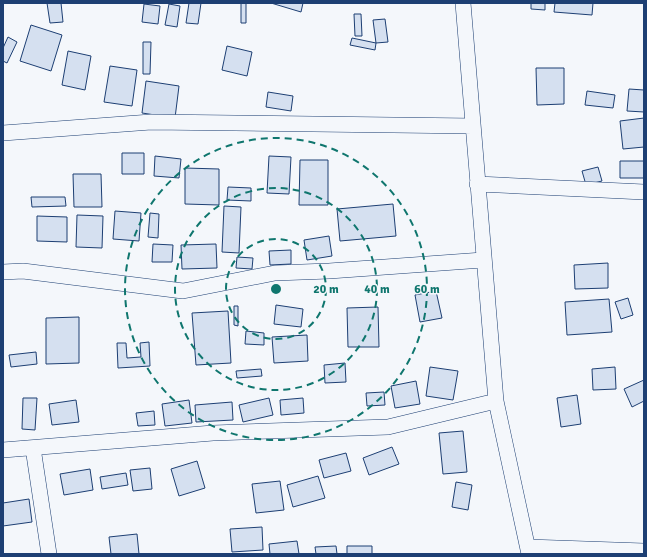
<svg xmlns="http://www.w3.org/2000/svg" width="647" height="557" font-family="Signika,sans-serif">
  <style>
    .building { fill: #d5e0f0; stroke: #1d3f73 }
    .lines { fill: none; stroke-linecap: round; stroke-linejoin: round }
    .street-casing { stroke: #1d3f73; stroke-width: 16 }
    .street { stroke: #f4f7fb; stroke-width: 15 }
    .ring { fill: none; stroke: #0f766e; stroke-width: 2; stroke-dasharray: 7 5 }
    .centre { fill: #0f766e; stroke: #f4f7fb; stroke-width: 2 }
    .ring-label { font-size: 12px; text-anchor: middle; font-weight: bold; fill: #0f766e; stroke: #f4f7fb; stroke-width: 3; stroke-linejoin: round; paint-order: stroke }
  </style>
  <rect width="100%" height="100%" fill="#f4f7fb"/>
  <path class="building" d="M47,3h14l2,19 -13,1z
    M189,3h12l-3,21 -12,-1z
    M241,3h5v20h-5z
    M271,3h32l-2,9z
    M531,3h14v7l-14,-1z
    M555,3h38l-1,12 -38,-3z
    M144,4l16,2 -2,18 -16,-2z
    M169,4l11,2 -3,21 -12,-2z
    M354,14h7l1,22h-7z
    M385,19l3,23 -12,1 -3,-23z
    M31,25l31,10 -11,36 -31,-10z
    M8,37l9,5 -10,21 -4,-2v-13z
    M352,38l24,5 -1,7 -25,-5z
    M143,42h8l-1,32h-7z
    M227,46l25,6 -5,24 -25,-6z
    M68,51l23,5 -6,34 -23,-5z
    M110,66l27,4 -5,36 -28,-4z
    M536,68h28v36l-27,1z
    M146,81l33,5 -4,32 -33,-5z
    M629,89l15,1v22l-17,-1z
    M587,91l28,4 -2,13 -28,-3z
    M268,92l25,4 -2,15 -25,-4z
    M644,118v29l-21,2 -3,-28z
    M122,153h22v21h-22z
    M155,156l26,3 -2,19 -25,-2z
    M269,156l22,1 -2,37 -22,-1z
    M300,160h28v45h-29z
    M620,161h24v17h-24z
    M598,167l4,14 -16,4 -4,-14z
    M185,168l34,1v36l-34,-1z
    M73,174h28l1,33h-28z
    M228,187l23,1v13l-24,-1z
    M31,197h34l1,9 -34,1z
    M393,204l3,32 -56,5 -3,-32z
    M224,206l17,1 -2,46 -17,-1z
    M115,211l26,2 -2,28 -26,-2z
    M150,213l9,1 -1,24 -10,-1z
    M77,215l26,1 -1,32 -26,-1z
    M37,216l30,1v25l-30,-1z
    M329,236l3,20 -25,4 -3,-20z
    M153,244l20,1 -1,17h-20z
    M216,244l1,24 -35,1 -1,-24z
    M291,250v14l-21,1 -1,-14z
    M237,257l16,1 -1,11 -16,-1z
    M608,263v25l-33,1 -1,-24z
    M436,291l6,27 -22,4 -5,-27z
    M628,298l5,17 -12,4 -6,-17z
    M609,299l3,33 -45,3 -2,-33z
    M276,305l27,4 -2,18 -27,-3z
    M234,306h4v20l-4,-1z
    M378,307l1,40h-31l-1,-39z
    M228,311l3,52 -35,2 -4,-52z
    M79,317v46l-33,1v-46z
    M246,331l18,2v12l-19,-1z
    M307,335l1,26 -34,2 -2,-26z
    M149,342l1,24 -32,2 -1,-25h9l1,15 14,-1 -1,-14z
    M36,352l1,12 -26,3 -2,-12z
    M345,363l1,19 -21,1 -1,-18z
    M430,367l28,4 -5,29 -27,-4z
    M615,367l1,22 -23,1 -1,-21z
    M261,369l1,7 -25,2 -1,-7z
    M644,380v21l-12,6 -8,-18z
    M416,381l4,23 -25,4 -4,-22z
    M384,392l1,13 -18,1 -1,-13z
    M577,395l4,29 -20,3 -4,-29z
    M23,398h14l-2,32 -13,-1z
    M269,398l4,17 -30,7 -4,-17z
    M303,398l1,15 -23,2 -1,-15z
    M76,400l3,22 -27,3 -3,-21z
    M189,400l3,23 -27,3 -3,-22z
    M232,402l1,18 -37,2 -1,-17z
    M154,411l1,14 -17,1 -2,-13z
    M463,431l4,41 -24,2 -4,-41z
    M392,447l7,17 -30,11 -6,-17z
    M346,453l5,18 -27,7 -5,-18z
    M197,461l8,27 -26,8 -8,-27z
    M150,468l2,21 -19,2 -3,-21z
    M90,469l3,21 -29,5 -4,-21z
    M126,473l2,12 -26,4 -2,-12z
    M318,476l7,22 -32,9 -6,-22z
    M280,481l4,29 -28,3 -4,-29z
    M456,482l16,3 -4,25 -16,-3z
    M29,499l3,23 -29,4v-23z
    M262,527l1,23 -31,2 -2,-23z
    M137,534l2,20h-28l-2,-17z
    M297,541l2,13h-29l-1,-10z
    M336,546l1,8h-21l-1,-7z
    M347,546h25v8h-25z"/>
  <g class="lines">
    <defs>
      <path id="street" d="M463,3l33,398 33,153
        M3,133l148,-11 322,4
        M477,184l167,8
        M3,272l20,-1 160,20 92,-18 54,-2 154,-11
        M33,448l16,106
        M3,450l210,-17 175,-6 108,-26
        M528,547l116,4"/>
    </defs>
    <use href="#street" class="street-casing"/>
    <use href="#street" class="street"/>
  </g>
  <g class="ring">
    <circle cx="276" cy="289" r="50"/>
    <circle cx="276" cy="289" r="101"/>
    <circle cx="276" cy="289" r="151"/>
  </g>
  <circle cx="276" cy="289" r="6" class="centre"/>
  <g class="ring-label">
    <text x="326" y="293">20 m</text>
    <text x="377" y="293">40 m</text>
    <text x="427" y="293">60 m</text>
  </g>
  <rect width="647" height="557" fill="none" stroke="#1d3f73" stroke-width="8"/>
</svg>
